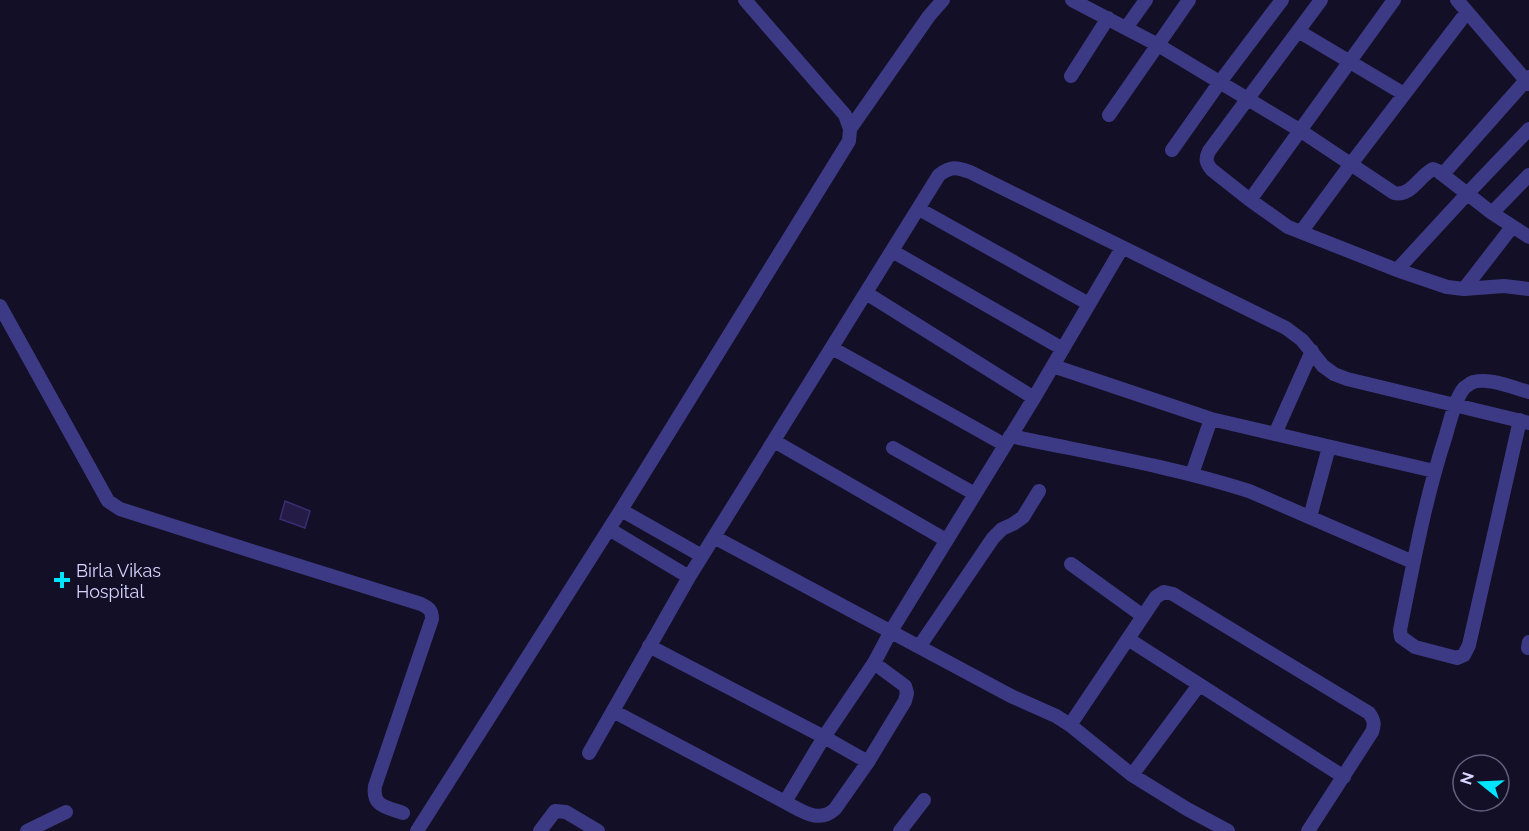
<svg xmlns="http://www.w3.org/2000/svg" width="1529" height="831" font-family="Raleway,sans-serif">
  <style>
    .building { fill: #241b47; stroke: #3b2d73; stroke-width: 1.5 }
    .lines { fill: none; stroke-linecap: round; stroke-linejoin: round }
    .minor { stroke: #3d3a85; stroke-width: 14 }
    .poi-dot { fill: #00e5ff; stroke: #130f26; stroke-width: 2 }
    .labels { text-anchor: middle; dominant-baseline: central; stroke-width: 4.5; stroke-linejoin: round; paint-order: stroke }
    .poi-label { font-size: 18px; fill: #d9d4ff; stroke: #130f26; text-anchor: start }
  </style>
  <rect width="100%" height="100%" fill="#130f26"/>
  <path class="building" d="M285,501l25,10 -5,17 -25,-9z"/>
  <g class="lines">
    <path class="minor" d="M1072,0l86,45 143,86 93,62c17,4 25,-17 39,-24l5,2 54,42 37,24
      M1321,0l-112,151c-4,8 -3,12 3,19l38,30 38,27 109,43 50,17 17,2 40,-3 25,3
      M1457,0l72,84
      M1126,28l20,-28
      M1298,31l106,63
      M1071,76l37,-58
      M1109,115l80,-115
      M850,129l79,-113 14,-16
      M1172,150l48,-68 62,-82
      M1443,174l86,-97
      M1250,200l144,-200
      M919,209l170,95
      M1492,213l37,-38
      M1301,232l50,-68 116,-152
      M892,251l171,98
      M1397,270l70,-76 62,-65
      M1464,289l48,-62
      M866,293l168,105
      M0,306l108,195 12,8 138,44 163,51c8,4 11,6 11,15l-57,167c-3,21 12,21 28,27
      M832,348l173,97
      M1053,366l158,53 223,52
      M1520,420l-51,225 -5,10 -7,3 -42,-11 -14,-10 -1,-7c13,-65 25,-131 46,-195 4,-14 9,-36 18,-47 1,-1 6,-4 7,-5 14,-7 43,5 58,9
      M1275,434l37,-83
      M1010,436c80,17 161,30 239,55l164,71
      M774,441l172,99
      M893,448l82,46
      M1192,474l19,-55
      M621,510l81,46
      M1310,517l19,-70
      M609,529l80,48
      M714,537l297,159 45,20 14,9 62,50 55,34 41,22
      M1071,564l72,52
      M1128,639l216,138
      M649,646l175,91 44,25
      M919,647l74,-109 9,-9 11,-5 10,-7 16,-26
      M1528,648l1,-6
      M613,711l172,91c17,9 34,22 50,7l33,-47 37,-61 2,-8 -2,-7 -31,-23
      M1070,725l86,-128 8,-5 9,2 196,119c5,7 6,11 3,19l-64,99
      M589,753l100,-176 250,-402c12,-9 17,-8 31,-3l316,156 16,12 21,26 11,8 13,5 182,44
      M1132,775l67,-90
      M785,802l39,-65 50,-74 17,-32 143,-233 88,-150
      M27,831l39,-19
      M417,831l204,-321 228,-369 1,-12 -5,-14 -100,-115
      M540,831l15,-20 11,1 32,19
      M900,831l24,-31"/>
  </g>
  <path class="poi-dot" d="M59 571h6v6h6v6h-6v6h-6v-6h-6v-6h6z"/>
  <g class="labels">
    <g class="poi-label">
      <text x="76" y="570">Birla Vikas<tspan x="76" dy="21">Hospital</tspan></text>
    </g>
  </g>
  <g transform="translate(1481 783) rotate(288)"><circle r="28" fill="#130f26" stroke="#625e7d" stroke-width="1.5"/>
  <path d="M0-4.5L10 22L0 15L-10 22Z" fill="#00e5ff"/>
  <text y="-9" font-size="16" font-weight="bold" text-anchor="middle" fill="#d9d4ff">N</text>
  </g>
</svg>
